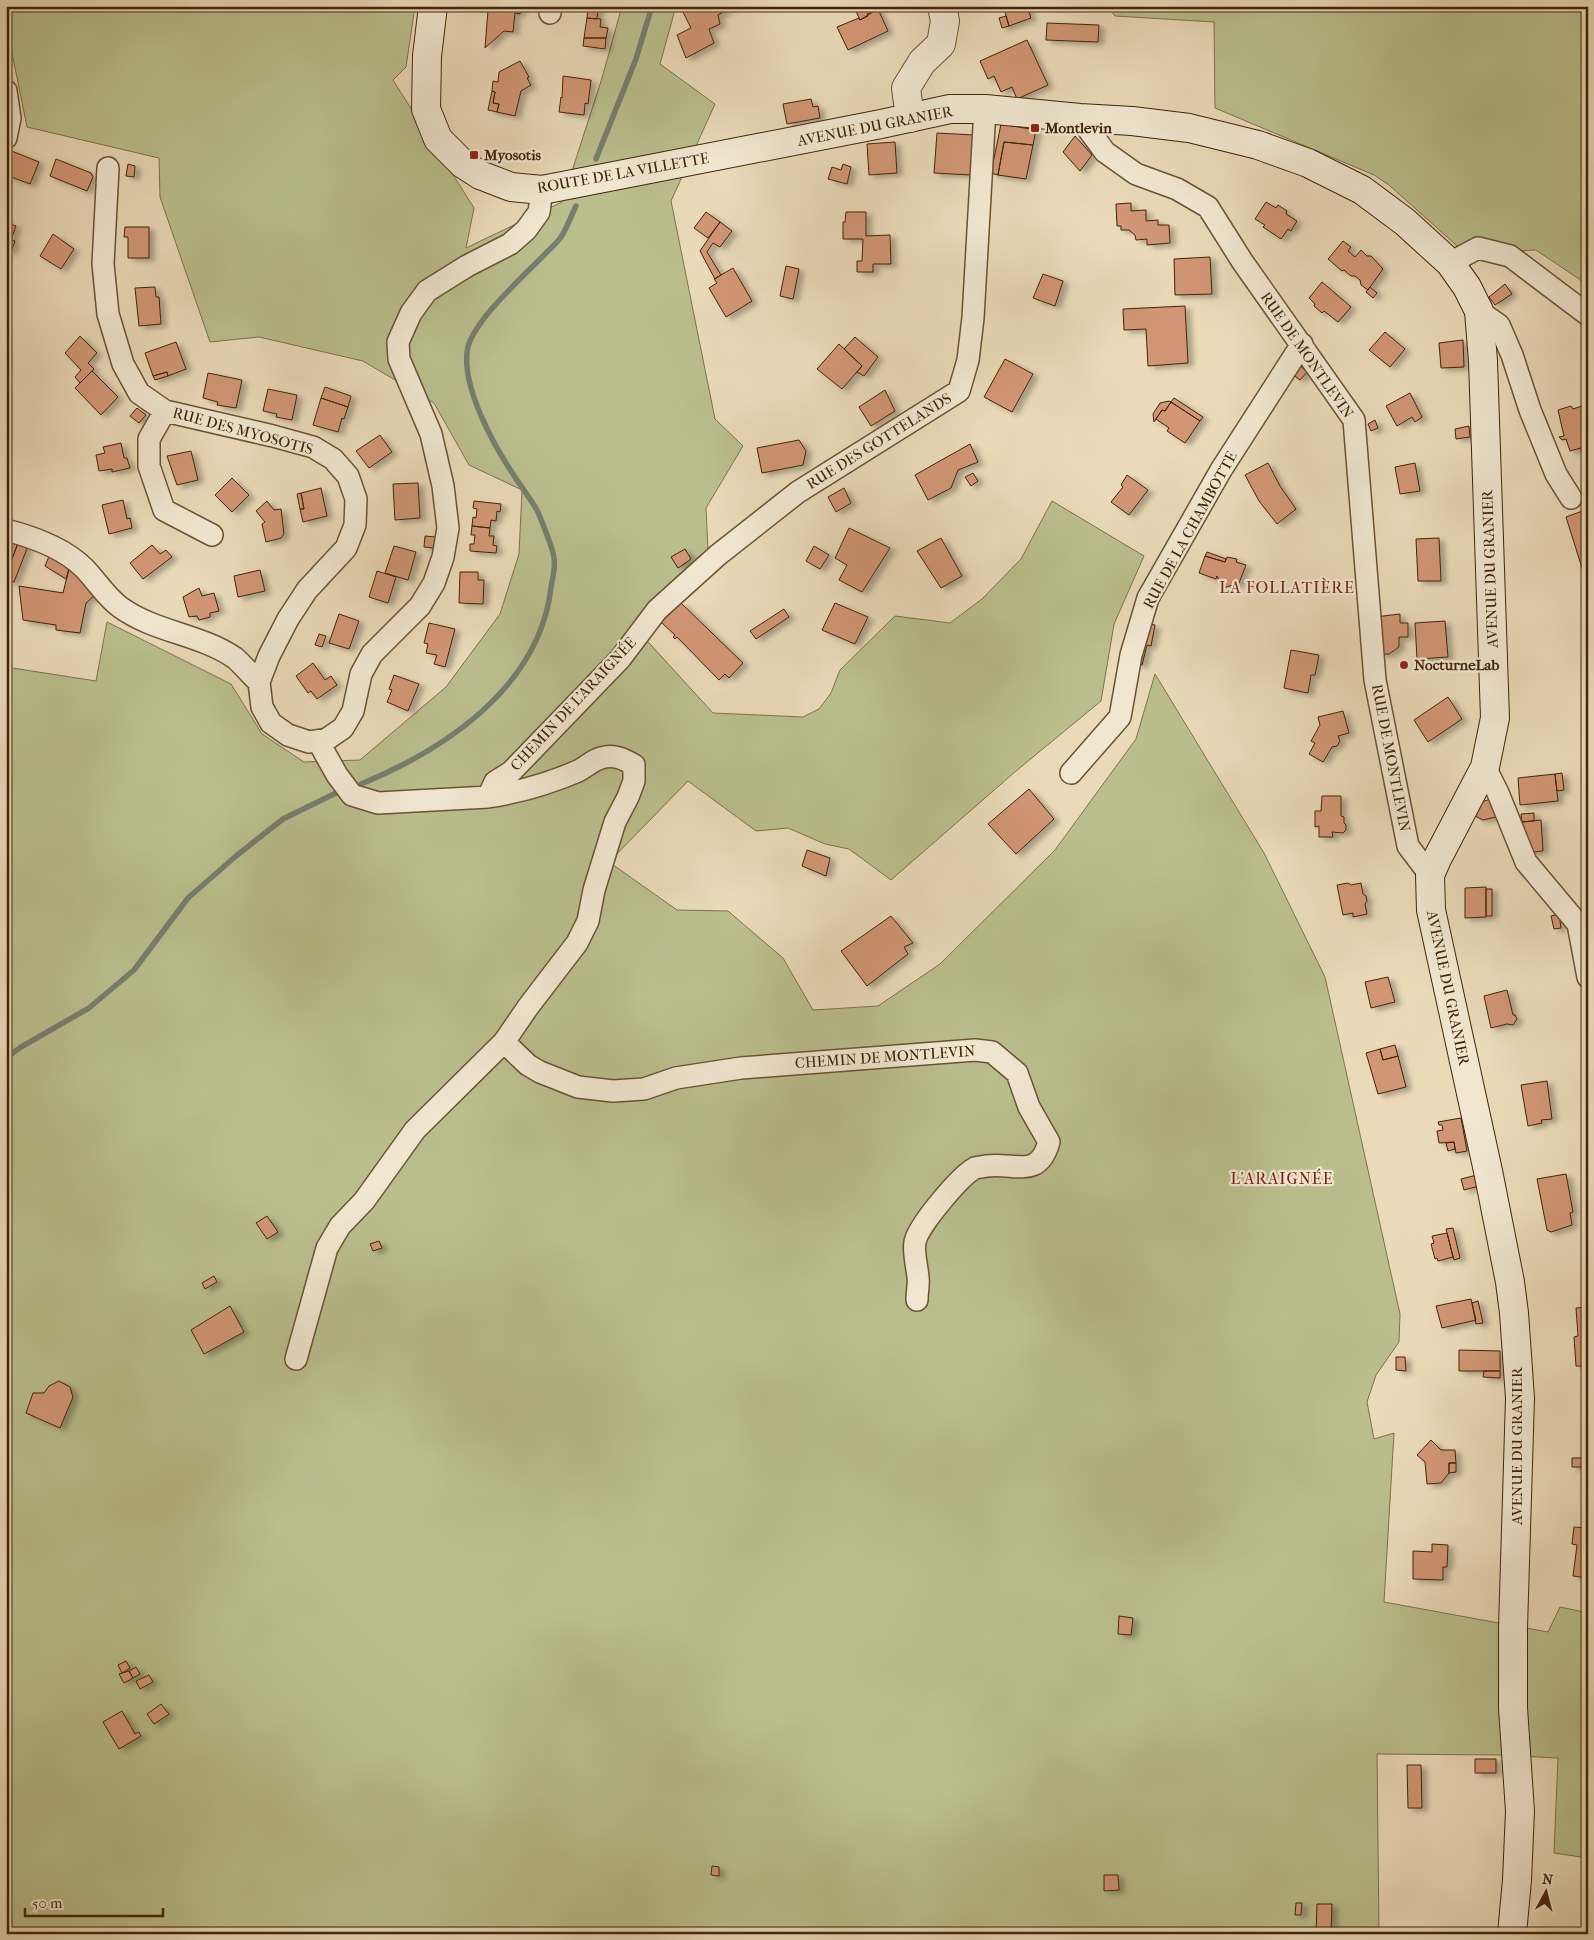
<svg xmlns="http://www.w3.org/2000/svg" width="1594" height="1940" font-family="'IM FELL French Canon',serif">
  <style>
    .green { fill: #babe8d; stroke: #7e714a }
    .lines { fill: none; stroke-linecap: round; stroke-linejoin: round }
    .stream { stroke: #757e6f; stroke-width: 5.5 }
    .building { fill: #d19675; stroke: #412408; filter: url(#shadow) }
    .minor-casing { stroke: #6b5234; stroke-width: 24 }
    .tertiary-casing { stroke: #6b5234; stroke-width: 30 }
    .secondary-casing { stroke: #412408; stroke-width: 30 }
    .minor { stroke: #f1e7d1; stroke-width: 21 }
    .tertiary { stroke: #f1e7d1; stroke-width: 28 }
    .secondary { stroke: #f1e7d1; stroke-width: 28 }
    .poi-dot { fill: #8f2418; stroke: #f1e7d1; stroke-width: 2 }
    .labels { text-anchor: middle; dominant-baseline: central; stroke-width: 4.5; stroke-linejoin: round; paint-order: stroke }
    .street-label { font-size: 15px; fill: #412408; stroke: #f1e7d1 }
    .poi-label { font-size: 15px; font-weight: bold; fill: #412408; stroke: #f1e7d1; text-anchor: start }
    .neighbourhood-label { font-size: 16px; letter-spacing: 1px; fill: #7a1f14; stroke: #f1e7d1 }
  </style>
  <defs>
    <filter id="shadow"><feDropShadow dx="5.5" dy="3" stdDeviation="2.5" flood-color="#0004"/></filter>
  </defs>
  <rect width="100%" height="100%" fill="#eadab8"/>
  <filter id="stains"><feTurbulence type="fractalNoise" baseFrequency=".004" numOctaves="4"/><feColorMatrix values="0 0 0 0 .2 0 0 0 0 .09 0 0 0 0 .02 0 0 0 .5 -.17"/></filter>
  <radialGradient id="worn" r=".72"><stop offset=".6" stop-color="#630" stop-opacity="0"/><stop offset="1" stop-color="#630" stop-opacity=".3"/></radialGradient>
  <path class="green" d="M6,6h409l-9,61 -13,13 81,128 -8,40 96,-46 40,-124 20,-72h54l-16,58 55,40 -44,97 44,218 28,27 -37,62 2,42 -45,40 -23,43 73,80 90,4 16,-8 12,-16 9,-23 55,-54 55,7 32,-24 39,-40 31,-58 92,55 -30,68 -13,77 -85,70 -125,109 -42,-31 -24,-5 -37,-16 -32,3 -68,-50 -79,81 68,48 51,1 55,47 30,52 65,-4 62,-42 115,-114 81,-111 19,-65 109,179 61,124 75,337 -1,28 -23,33 -9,27 7,37 20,-6 -10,169 164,30 12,-25 28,6v245l-34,-5 4,-95 -60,-3 -121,-1 2,180h-1373v-1267l90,14 11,-59 124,62 31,50 42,28 56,-2 86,-73 54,-73 19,-60 3,-64 -53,-25 -35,-62 -71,-42 -104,-24 -49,5 -50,-145 -1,-39 -132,-31 -21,-104z
    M1107,6h481v279l-52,-35 -71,3 -76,-68 -15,-10 -159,-67 -1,-86 -99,-6z"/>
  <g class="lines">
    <path class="stream" d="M596,159l40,-100 16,-53
      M361,784c85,-35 178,-97 190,-196 1,-9 5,-21 3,-30 -1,-10 -12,-36 -16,-46 -7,-13 -17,-25 -25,-38 -20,-30 -50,-85 -46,-122 3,-29 57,-76 79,-99 5,-5 11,-10 15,-16 6,-9 10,-21 15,-31
      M6,1058l15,-11 68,-39 45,-38 54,-72 48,-42 47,-37 55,-27"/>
  </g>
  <path class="building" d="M491,6h30l-1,8 -5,-1 -2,19 -9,-1 -19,17 3,-38h3z
    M588,6l10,1 -1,12 -10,-1z
    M680,6h49l1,2 -12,7 2,9 -11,5 5,14 -28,15 -9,-23 14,-7z
    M877,6l1,3 -18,11 -6,-13z
    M1004,6h20v1l-19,5z
    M1027,6l4,12 -22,8 -4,-14z
    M878,9l10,22 -40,19 -11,-23 22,-9 1,2 8,-4 -1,-2z
    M1006,16l3,10 -7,2 -3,-10z
    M587,18l14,1 -1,8 8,1 -2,10h-22z
    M1047,23l52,2 -1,17 -52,-2z
    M584,38h22l-1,11 -22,-3z
    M1027,40l21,45 -31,14 -5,-12 -11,5 -7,-16 -6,3 -8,-18z
    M520,61l9,16 -2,1 4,7 -10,6 -6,25 -18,-4 2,-8 -6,-1 2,-11 -3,-1 1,-10 5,1 1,-10z
    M563,76l28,4 -3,24 -3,-1 -1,12 -25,-3 2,-15 1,1z
    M492,91l3,1 -2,11 6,1 -2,8 -9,-2z
    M811,99l2,8 5,-1 2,12 -33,6 -4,-20z
    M1001,124l35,6 -3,15 -29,-3 -6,33 -7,-2z
    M937,133l37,2 -3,40 -37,-2z
    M1075,136l17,19 -12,16 -17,-19z
    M895,142l2,31 -28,2 -2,-31z
    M1004,142l29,3 -7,34 -28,-4z
    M9,150l30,12 -9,22 -24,-9v-18z
    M56,159l35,14 2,4 -6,14 -37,-15z
    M128,164l7,2 -1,11 -8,-1z
    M843,164l8,3 -4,17 -19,-5 4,-12 9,3z
    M1266,202l10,6 2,-3 9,6 -1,3 11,7 -6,10 -3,-2 -7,10 -18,-12 2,-2 -10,-6z
    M1131,203v8l15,-1v11l12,-1v5h11l1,18 -23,2v-6l-11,1 -1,-5 -6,-5h-8v-4h-4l-1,-22z
    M706,212l14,10 -12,16 -14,-10z
    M846,212h20v24l24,-1 1,29h-18v8h-16v-11h5l1,-22h-20v-17h2z
    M6,222l10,4 -5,14 4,1 -4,11 -5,-2z
    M720,222l12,9 -12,16 -7,-4 -6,9 14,23 -6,4 -15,-28z
    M125,227h24v31h-21v-21h-4z
    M53,234l21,15 -13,20 -21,-13z
    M1343,241l8,6 -3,4 7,6 6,-7 6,6h4l12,13 -15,21 -7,-5 -1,-5 -5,-4h-4l-7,-6 -2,1 -14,-12z
    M1210,257l2,37 -37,1 -1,-36z
    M786,266l13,3 -6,30 -13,-3z
    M733,268l19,33 -26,16 -17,-29 8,-5 -3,-4z
    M1043,274l20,7 -8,25 -22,-8z
    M1322,282l29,25 -13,15 -14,-11 -2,2 -8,-7 1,-2 -6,-6z
    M1505,284l7,10 -17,11 -6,-8z
    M155,287l1,10h3l2,27 -22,2 -4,-38z
    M1370,287l7,6 -4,5 -7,-6z
    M1185,306l3,57 -40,3 -2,-37 -22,1 -1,-21z
    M1385,332l20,17 -15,18 -21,-17z
    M80,336l17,17 -9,10 6,6 -14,14 -5,-6 6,-7 -16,-17z
    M855,337l23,20 -14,19 -7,-4 5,-6 -18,-17z
    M1463,340l1,27 -23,1 -2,-25z
    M176,342l10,27 -18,7 -1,-4 -14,4 -8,-23z
    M839,344l23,22 -20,23 -25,-20z
    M1005,359l28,15 -21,38 -28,-15z
    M1298,364l9,8 -7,8 -9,-7z
    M92,371l26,26 -17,18 -26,-27z
    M167,372l1,4 -13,4 -2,-4z
    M208,373l34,7 -6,28 -19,-3 1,-3 -15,-4z
    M325,387l26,9 -3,11 -27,-9z
    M268,389l29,6 -5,25 -16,-3 1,-3 -14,-3z
    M885,390l10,21 -24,15 -12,-19z
    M1410,393l12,24 -7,5 -3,-5 -15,9 -11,-20z
    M321,398l27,9 -4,12 -2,-1 -4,14 -25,-7z
    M1174,398l29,19 -3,4 -29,-19z
    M1169,401l2,1 -6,9 -3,-1 -8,12 -1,-8 7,-11z
    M1171,402l29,19 -15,22 -18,-12 2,-3 -13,-9 6,-9 3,1z
    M1588,404v42l-18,5 -4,-12 -4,1 -3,-3 5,-1 -6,-26 13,-4 2,3z
    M137,408l9,7 -7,8 -9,-7z
    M1375,420l3,8 -7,3 -3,-7z
    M1469,426l1,11 -14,2 -1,-10z
    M380,435l12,17 -23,16 -13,-17z
    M799,440l7,11 -3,14 -41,8 -5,-25z
    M121,443l3,15h3l3,10 -18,4v-3l-13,2 -3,-16 9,-2 -2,-6z
    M970,444l8,18 -20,8 -7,18 -23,12 -13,-25z
    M191,451l7,29 -21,5 -10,-29z
    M1268,463l12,23 16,23 -19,15 -18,-23 -14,-26z
    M1415,463l5,28 -20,3 -5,-27z
    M973,473l5,8 -7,5 -6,-9z
    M1127,475l21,15 -19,25 -18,-13 12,-15 -2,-2z
    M232,478l17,17 -17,17 -17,-17z
    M418,483l2,35 -25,2 -2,-36z
    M321,488l6,28 -24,6 -3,-13h4l-3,-16z
    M844,488l7,15 -15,9 -8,-15z
    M301,493l3,16h-4l-3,-15z
    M123,500l4,19 3,-1 2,10 -23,6 -7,-29z
    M267,501l7,9 7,-1 3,25 -3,4 -15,4 -4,-18 3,-2 -9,-11z
    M474,501l27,3 -1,8 -3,-1 -1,10 -5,-1 -1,8 -18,-2 1,-9 3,1 1,-9 -4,-1z
    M1585,510v3l3,-1v54l-6,2 -16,-51z
    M472,526l18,2 -1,8h5l-1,9 4,1 -1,7 -26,-2v-7h4l1,-9h-4z
    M849,528l41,20 -28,44 -23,-12 8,-15 -12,-7z
    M425,536l10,1 -1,11 -10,-1z
    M6,538l12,5 -12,32z
    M941,538l21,38 -21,12 -24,-37z
    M1439,538l2,43h-23l-2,-42z
    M18,543l10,3 -14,36 -8,-1v-6z
    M152,545l8,9 6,-4 6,7 -29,22 -13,-16z
    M394,546l22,6 -8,28 -23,-7z
    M814,546l15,9 -9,14 -14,-8z
    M685,549l6,10 -13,9 -7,-11z
    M1207,552l19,7 -1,3 -20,-6z
    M50,554l20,11 -4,14 -21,-13z
    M1205,556l20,6 2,-5 10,2 -1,3 10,3 -7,18 -16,5 -6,-12 -1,3 -17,-6z
    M70,565l26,29 -10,9 -6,30 -24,-3v-5l-33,-5 -4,-34 44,7z
    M260,570l5,21 -27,6 -4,-21z
    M377,571l19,6 -8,26 -19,-6z
    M460,572h18v8h6l-1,24 -24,-1z
    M199,588l3,8 12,-3 5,18 -9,2v4l-11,3 -2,-4 -8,1 -6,-20z
    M681,603l62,60 -14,15 -4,-4 -6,6 -42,-43 -2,2 -2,-2 2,-2 -14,-13z
    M835,603l33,14 -13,27 -33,-14z
    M784,609l5,8 -33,22 -6,-8z
    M339,614l20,7 -10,28 -20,-6z
    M1400,614v9h8v14h-9v10l-10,7h-10l-4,-37z
    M1445,621l3,36 -31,2 -2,-36z
    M429,623l26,6 -10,38 -11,-3 3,-9 -11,-2 2,-9 -4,-1z
    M1141,623l14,2 -4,21 -4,-1 -5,20 -12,-3z
    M319,634l7,2 -4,11 -7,-2z
    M1291,650l28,5 -4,20h-4l-3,18 -24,-5z
    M313,663l12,17 6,-4 6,9 -20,14 -6,-8 -3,2 -12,-17z
    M394,675l25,9 -11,27 -21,-9 5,-12 -3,-1z
    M1448,697l14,22 -34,23 -14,-22z
    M1343,711l6,22 -11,3 2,5 -3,5 -5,1 -9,15 -14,-8 6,-11 -4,-2 9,-16 -2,-8z
    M1562,773l2,17 -7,1 -2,-17z
    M1555,774l3,27 -38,4 -2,-27z
    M1029,789l25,30 -38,35 -28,-30z
    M1322,796h19v20l3,1v6l2,2v5l-3,3 -11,-1 1,5h-14v-11l-4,1v-16h6z
    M1491,799l5,18 -13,3 -10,-5 8,-13z
    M1534,813v8l-12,1 -1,-8z
    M1541,820l2,31 -19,2 -2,-31z
    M807,850l23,8 -4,18 -24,-10z
    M1348,883l3,2 10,-2 2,11 3,2 1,5 -2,3 2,10 -14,3v-4l-10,2 -6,-30z
    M1486,887v30l-21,1v-30z
    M1486,889h6v27h-6z
    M1559,914l2,14 -7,1 -3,-13z
    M891,916l22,27 -9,4 4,7 -41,32 -26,-35z
    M1388,977l7,25 -24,6 -6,-26z
    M1507,990l6,25h2l2,4 -4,6 -6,-1 -16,4 -7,-32z
    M1395,1045l3,11 -15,4 -3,-11z
    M1380,1049l3,11 15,-4 8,31 -28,7 -12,-41z
    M1547,1081l5,38 -11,1 1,3 -14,3 -7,-41z
    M1461,1118l6,33 -11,2 -2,-11 -15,1 -2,-12 6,-1 -1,-5h-3l-1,-3z
    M1454,1142l1,7 -7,2 -2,-8z
    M1566,1174l7,38 -3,1 2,12 -21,7 -4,-2 -10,-51z
    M1477,1175l2,11 -15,4 -3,-11z
    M267,1216l11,16 -11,7 -11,-16z
    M1453,1228l7,30 -6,2 -8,-31z
    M1447,1233l6,24 -15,4 -1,-3 -2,1 -4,-15 3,-1 -2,-7z
    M379,1241l3,7 -9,3 -3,-7z
    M214,1276l3,6 -12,7 -3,-6z
    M1471,1299l5,21 -34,8 -6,-22z
    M1478,1301l5,22 -7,1 -4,-21z
    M230,1306l14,26 -40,22 -13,-24z
    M1588,1307v59h-12l-2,-29 4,-1 -2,-28z
    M1459,1350l41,1v20h-41z
    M1396,1357h9l1,14 -10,-1z
    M1484,1371h16v7l-17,-1z
    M59,1381l11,6 3,10 -13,31 -34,-15 7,-20h11l5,-7z
    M1431,1440l10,10h14l1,13h-7v10l-8,10 -14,1 -2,-22 -8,-7z
    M1572,1458h16v35h-4v-26h-12z
    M1449,1463h7v9l-7,1z
    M1574,1527l14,1v52v-2l-15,-2 4,-31 -5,-1z
    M1432,1544l16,1 -1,22h-4v13l-30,-1v-28l19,1z
    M1119,1616l14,2 -2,17 -13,-1z
    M126,1661l4,7 -8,5 -4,-8z
    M136,1667l4,7 -7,4 -4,-7z
    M129,1671l4,7 -9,5 -5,-9z
    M149,1675l4,7 -13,7 -4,-8z
    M161,1704l8,10 -15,10 -7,-10z
    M122,1711l13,23 4,-2 2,4 -22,13 -16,-27z
    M1475,1759h21v14h-21z
    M1407,1765h14l1,43h-14z
    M712,1866l7,1v9l-8,-1z
    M1104,1875h14l1,15 -15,1z
    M1296,1903h6l-1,12h-6z
    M1317,1904h15l-1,30h-15z"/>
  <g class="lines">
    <defs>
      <path id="minor" d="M550,13l1,-7
        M6,91l4,27 -4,20
        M1080,118l25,34 31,22 41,15 31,18 34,54 112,159 21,260 33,166 22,29
        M108,168l-5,96 5,50 15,50 16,29 26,18 108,25 40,11 20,12 15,17 8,23 -1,26 -9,23 -39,42 -19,29 -19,37 -10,26 3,25 9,16 17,12 21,7 18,-3 16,-11 10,-17 8,-37 11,-20 48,-48 14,-23 9,-26 5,-29 -5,-42 -12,-52 -32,-75 -1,-17 13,-29 16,-22 40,-25 43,-22 16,-14 13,-18 3,-22
        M1450,263l28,-15 32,8 78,59
        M1479,311l20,14 13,30 18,55 26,64 15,24
        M165,411l-16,28v27l15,44 48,25
        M6,530c27,7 58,18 78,38 12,12 22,29 36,39 34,25 80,27 115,51 8,7 16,17 24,24
        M318,741l19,34 15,20 26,8 110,-6 7,-15 16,-10 109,-113 37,-49 61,-55 80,-63 161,-101 9,-31 5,-42 12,-209
        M1485,767l13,26 28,69 52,62 10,53
        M1071,773l49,-56 11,-62 17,-57 73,-128 81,-126
        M504,1042l24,23 12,7 38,15 35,4 31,-2 32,-11 65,-10 234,-18 17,2 25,21 12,34 20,35c-11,38 -33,20 -63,24 -3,1 -8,1 -11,2 -15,8 -57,58 -60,74 -2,10 2,24 3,35 1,7 -1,15 -1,23
        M296,1359l31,-111 13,-22 24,-25 51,-71 89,-88 24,-35 49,-64 11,-22 6,-31 21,-68 13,-25 6,-16v-16c-10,-6 -20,-11 -33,-7 -8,2 -15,9 -23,13 -30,13 -58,21 -90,26"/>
      <path id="tertiary" d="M910,118l-4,-30 16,-26 19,-18 4,-23 -3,-15"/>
      <path id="secondary" d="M433,6l-6,50 -1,53 12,30 25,25 17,11 31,12 31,3 339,-66 69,-15h35l95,9 52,3 57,7 69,17 50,18 54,27 43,32 45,41 17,24 12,24 4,50 12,357 -10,49 -48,92 -7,16 1,35 57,261 22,111 4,31 6,85 -7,230v80l7,103 -3,69 -5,54"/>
    </defs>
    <use href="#minor" class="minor-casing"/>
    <use href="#tertiary" class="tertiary-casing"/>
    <use href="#secondary" class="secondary-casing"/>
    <use href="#minor" class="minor"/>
    <use href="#tertiary" class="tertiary"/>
    <use href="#secondary" class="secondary"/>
  </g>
  <g class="poi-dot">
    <rect x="1030" y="123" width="10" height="10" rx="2.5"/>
    <rect x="469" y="150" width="10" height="10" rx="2.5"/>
    <circle cx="1404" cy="665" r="5"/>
  </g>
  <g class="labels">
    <g class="street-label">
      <text transform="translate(875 126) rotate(-11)">AVENUE DU GRANIER</text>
      <text transform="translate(623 173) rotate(-10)">ROUTE DE LA VILLETTE</text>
      <text transform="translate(1307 355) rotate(55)">RUE DE MONTLEVIN</text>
      <text transform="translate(243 431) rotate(15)">RUE DES MYOSOTIS</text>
      <text transform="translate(879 441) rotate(-32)">RUE DES GOTTELANDS</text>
      <text transform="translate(1190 530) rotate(-61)">RUE DE LA CHAMBOTTE</text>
      <text transform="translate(1490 569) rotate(-92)">AVENUE DU GRANIER</text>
      <text transform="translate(573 704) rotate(-47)">CHEMIN DE L'ARAIGNÉE</text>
      <text transform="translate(1391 758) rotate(79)">RUE DE MONTLEVIN</text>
      <text transform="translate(1448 988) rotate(78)">AVENUE DU GRANIER</text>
      <text transform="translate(885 1057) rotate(-4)">CHEMIN DE MONTLEVIN</text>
      <text transform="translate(1517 1446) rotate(-90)">AVENUE DU GRANIER</text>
    </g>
    <g class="poi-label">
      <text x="1045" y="128">Montlevin</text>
      <text x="484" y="155">Myosotis</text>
      <text x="1414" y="665">NocturneLab</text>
    </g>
    <g class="neighbourhood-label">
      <text x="1287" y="587">LA FOLLATIÈRE</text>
      <text x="1282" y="1178">L'ARAIGNÉE</text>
    </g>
  </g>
  <rect width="1594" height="1940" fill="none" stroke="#eadab8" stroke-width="25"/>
  <rect x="8" y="8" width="1579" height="1925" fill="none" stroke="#412408" stroke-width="2.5"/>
  <rect x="12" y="12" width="1569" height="1915" fill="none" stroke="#412408"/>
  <g transform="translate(1546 1892) rotate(7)" stroke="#f1e7d1" stroke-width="4" paint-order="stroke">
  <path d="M0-4L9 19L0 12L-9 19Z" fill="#412408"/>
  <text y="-8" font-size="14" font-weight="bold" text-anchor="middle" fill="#412408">N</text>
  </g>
  <path d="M25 1908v8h138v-8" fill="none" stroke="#412408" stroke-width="2.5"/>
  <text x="32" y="1908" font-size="15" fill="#412408" stroke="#f1e7d1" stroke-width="4" paint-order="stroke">50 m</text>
  <rect width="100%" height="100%" filter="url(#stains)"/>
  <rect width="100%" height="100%" fill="url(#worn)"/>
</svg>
